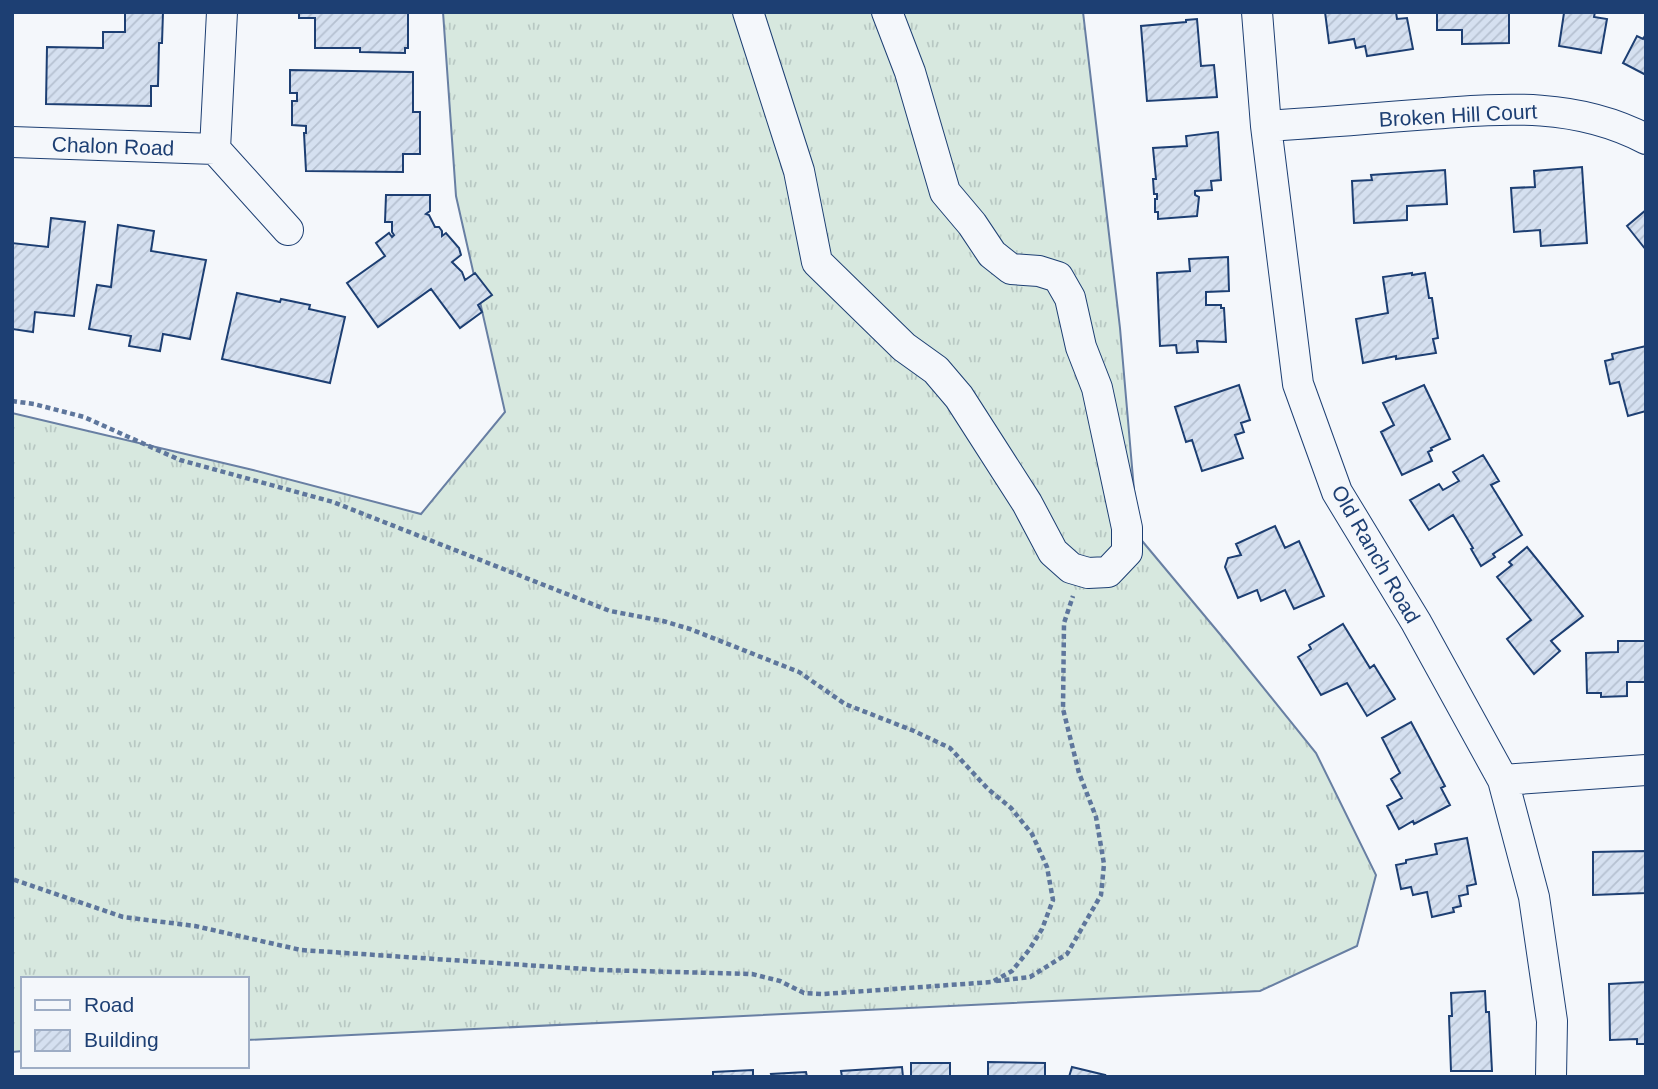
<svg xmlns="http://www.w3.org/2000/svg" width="1658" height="1089" font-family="Arial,sans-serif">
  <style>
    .grass { fill: url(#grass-tufts); stroke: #687fa3; stroke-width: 2 }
    .building { fill: url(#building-hatch); stroke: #1d3f73; stroke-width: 2 }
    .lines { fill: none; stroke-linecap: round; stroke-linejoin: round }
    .minor-casing { stroke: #1d3f73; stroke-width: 32 }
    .path { stroke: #5e769c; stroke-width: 4.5; stroke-dasharray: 5 3.5; stroke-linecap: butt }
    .minor { stroke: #f4f7fb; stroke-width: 30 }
    .labels { text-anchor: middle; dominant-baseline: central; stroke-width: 5; stroke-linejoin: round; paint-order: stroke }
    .street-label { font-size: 21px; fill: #1d3f73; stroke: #f4f7fb }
  </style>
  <defs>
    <pattern id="grass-tufts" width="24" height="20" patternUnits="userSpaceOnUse" patternTransform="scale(1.75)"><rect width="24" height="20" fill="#d7e8df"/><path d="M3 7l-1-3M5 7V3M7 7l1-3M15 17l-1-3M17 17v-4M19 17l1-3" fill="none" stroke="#b8c8c3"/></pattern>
    <pattern id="building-hatch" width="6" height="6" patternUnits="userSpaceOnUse" patternTransform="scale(1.75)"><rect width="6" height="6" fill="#d5e0f0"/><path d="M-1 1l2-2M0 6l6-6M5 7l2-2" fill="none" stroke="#b6c1d1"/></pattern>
  </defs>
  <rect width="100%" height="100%" fill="#f4f7fb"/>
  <path class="grass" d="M443,12h640l37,316 18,208 91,109 87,108 60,122 -19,71 -97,45 -1013,49v-61h-224v72l-11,1v-639l241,57 168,44 84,-102 -49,-216z"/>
  <path class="building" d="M125,12h38l-1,31h-3l-1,43h-7v20l-105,-2 1,-57 56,1v-16h22z
    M299,12h109v36h-3v5l-45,-1v-4h-45v-30h-16z
    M1325,12h71l1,7 10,-1 6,31 -46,7 -2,-10 -9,2 -2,-9 -25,4z
    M1437,12h72v31l-47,1v-14h-25z
    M1562,12h33l-1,5 13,2 -6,34 -42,-7 5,-33z
    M1197,19l4,47 13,-1 3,32 -70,4 -6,-75 45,-4v-2z
    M1646,34v41l-23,-12 14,-27 6,3z
    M290,70l123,2v40h7v42h-17v18l-97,-1 -2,-38h2v-7l-14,-1v-24h5v-8h-7z
    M1218,132l3,48 -10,1 1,9 -17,1v4l4,2 -2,19 -39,3v-7h-3v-13h2v-5h-3l-1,-15h3l-3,-31 34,-2 -1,-10z
    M1582,167l5,76 -46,3 -1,-16 -26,2 -3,-44 24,-1 -1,-16z
    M1445,170l2,34 -40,2v14l-53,3 -2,-42 20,-1 -1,-5z
    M386,195h44v16l-4,3 3,1 6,12h4l3,4v5l4,-3 13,15 2,7 -9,7 10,10 3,8 10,-7 17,22 -14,10 4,7 -22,16 -29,-39 -53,38 -31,-44 38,-27 -9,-13 13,-10 3,4 2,-2 -2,-3v-10h-7z
    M1646,210v40l-19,-24z
    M51,218l34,4 -11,94 -39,-4 -2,20 -21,-3v-86l36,4z
    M118,225l36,6 -3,20 55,9 -16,79 -27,-5 -3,17 -31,-5 2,-10 -42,-7 8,-44 14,2z
    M1228,257l1,34 -23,1v13h15v3h3l2,34 -29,-1 1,11 -21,1 -1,-8 -16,1 -3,-73 33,-2 -1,-12z
    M1412,273v2l13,-2 4,25h3l6,40 -5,1 3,14 -40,6v-3l-33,7 -7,-44 32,-6 -5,-36z
    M237,293l43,9 1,-3 29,6 -1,4 36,8 -15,66 -108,-24z
    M1646,346v65l-18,5 -9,-34 -9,2 -5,-23 8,-2 -1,-5z
    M1239,385l11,35 -9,3 3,9 -9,3 8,23 -41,13 -10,-31 -6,2 -11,-35z
    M1424,385l26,54 -19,9 1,2 -4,2 4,9 -30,14 -21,-43 13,-7 -11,-22z
    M1483,455l16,26 -8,4 31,50 -29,19 2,3 -14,9 -10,-17 2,-1 -20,-33 -24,15 -19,-30 29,-16 4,6 16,-9 -6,-9z
    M1275,526l10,22 14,-7 25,55 -30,13 -9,-19 -24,11 -4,-11 -19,8 -13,-31 3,-9 13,-3 -5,-11z
    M1527,547l56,69 -32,25 9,10 -26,23 -27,-35 24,-19 -34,-43 15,-12 -3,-3z
    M1343,624l27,44 4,-3 21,34 -28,17 -20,-33 -26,12 -23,-38 13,-8 -2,-4z
    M1618,641h28v41h-19v14l-26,1v-4h-14l-1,-40 32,-1z
    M1411,722l34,64 -4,2 9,17 -36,19 -1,-3 -14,8 -12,-23 15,-8 -11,-19 9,-6 -18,-35z
    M1467,838l9,46 -9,2 1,8 -9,2 2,10 -8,2 1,4 -22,5 -5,-25 -14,3 -2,-8 -10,2 -5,-24 10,-2v-3l31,-6 -2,-10z
    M1646,851v42l-53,2v-43z
    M1646,982v62h-9v-5l-27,1 -1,-56z
    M1485,991l1,21h3l3,59h-41l-2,-55h3l-1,-23z
    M988,1062l57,1v13l2,1h-59z
    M911,1063h39v14h-39z
    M902,1067l1,10h-61l-1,-6z
    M1072,1067l33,8 -1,2h-35z
    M753,1070v7h-40v-5z
    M806,1072l1,5h-35l-1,-3z"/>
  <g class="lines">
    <defs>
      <path id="minor" d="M748,12l51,159 18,91 87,85 32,23 23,27 68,106 26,49 18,16 17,5 20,-1 19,-20v-24l-30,-140 -16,-41 -11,-49 -12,-21 -19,-6 -28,-2 -19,-15 -20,-30 -27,-32 -35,-120 -23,-60
        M1257,12l9,114 32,258 39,108 79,130 87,158 31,117 18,124 -1,56
        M1266,126c50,-3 100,-7 150,-11 81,-6 155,-15 230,24
        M12,142l203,7
        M215,149l7,-137
        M215,149l73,81
        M1503,780l143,-10"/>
    </defs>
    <use href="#minor" class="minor-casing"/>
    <path class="path" d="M12,401l22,3 50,13 96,43 153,42 277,109 53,10 27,8 109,43 46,32 69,27 36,17 38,41 23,19 21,26 15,33 6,33 -11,29 -13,21 -17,21 -20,11 -169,12 -19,-1 -24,-12 -28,-7 -152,-4 -299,-20 -106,-24 -72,-9 -111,-38
      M996,981l34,-4 37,-23 34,-59 3,-31 -8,-47 -17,-44 -16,-64 1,-86 9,-27"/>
    <use href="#minor" class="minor"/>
  </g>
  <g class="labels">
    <g class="street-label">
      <text transform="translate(1458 115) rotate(-3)">Broken Hill Court</text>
      <text transform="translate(113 146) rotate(2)">Chalon Road</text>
      <text transform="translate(1376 554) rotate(60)">Old Ranch Road</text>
    </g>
  </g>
  <rect width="1658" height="1089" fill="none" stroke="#1d3f73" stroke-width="28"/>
  <rect x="21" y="977" width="228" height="91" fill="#f4f7fb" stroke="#9eadc5" stroke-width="2"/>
  <rect x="35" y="1000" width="35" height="10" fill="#f4f7fb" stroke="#9eadc5" stroke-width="2"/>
  <text x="84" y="1012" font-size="21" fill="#1d3f73">Road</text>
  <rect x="35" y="1030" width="35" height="21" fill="url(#building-hatch)" stroke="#9eadc5" stroke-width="2"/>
  <text x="84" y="1047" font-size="21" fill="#1d3f73">Building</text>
</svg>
